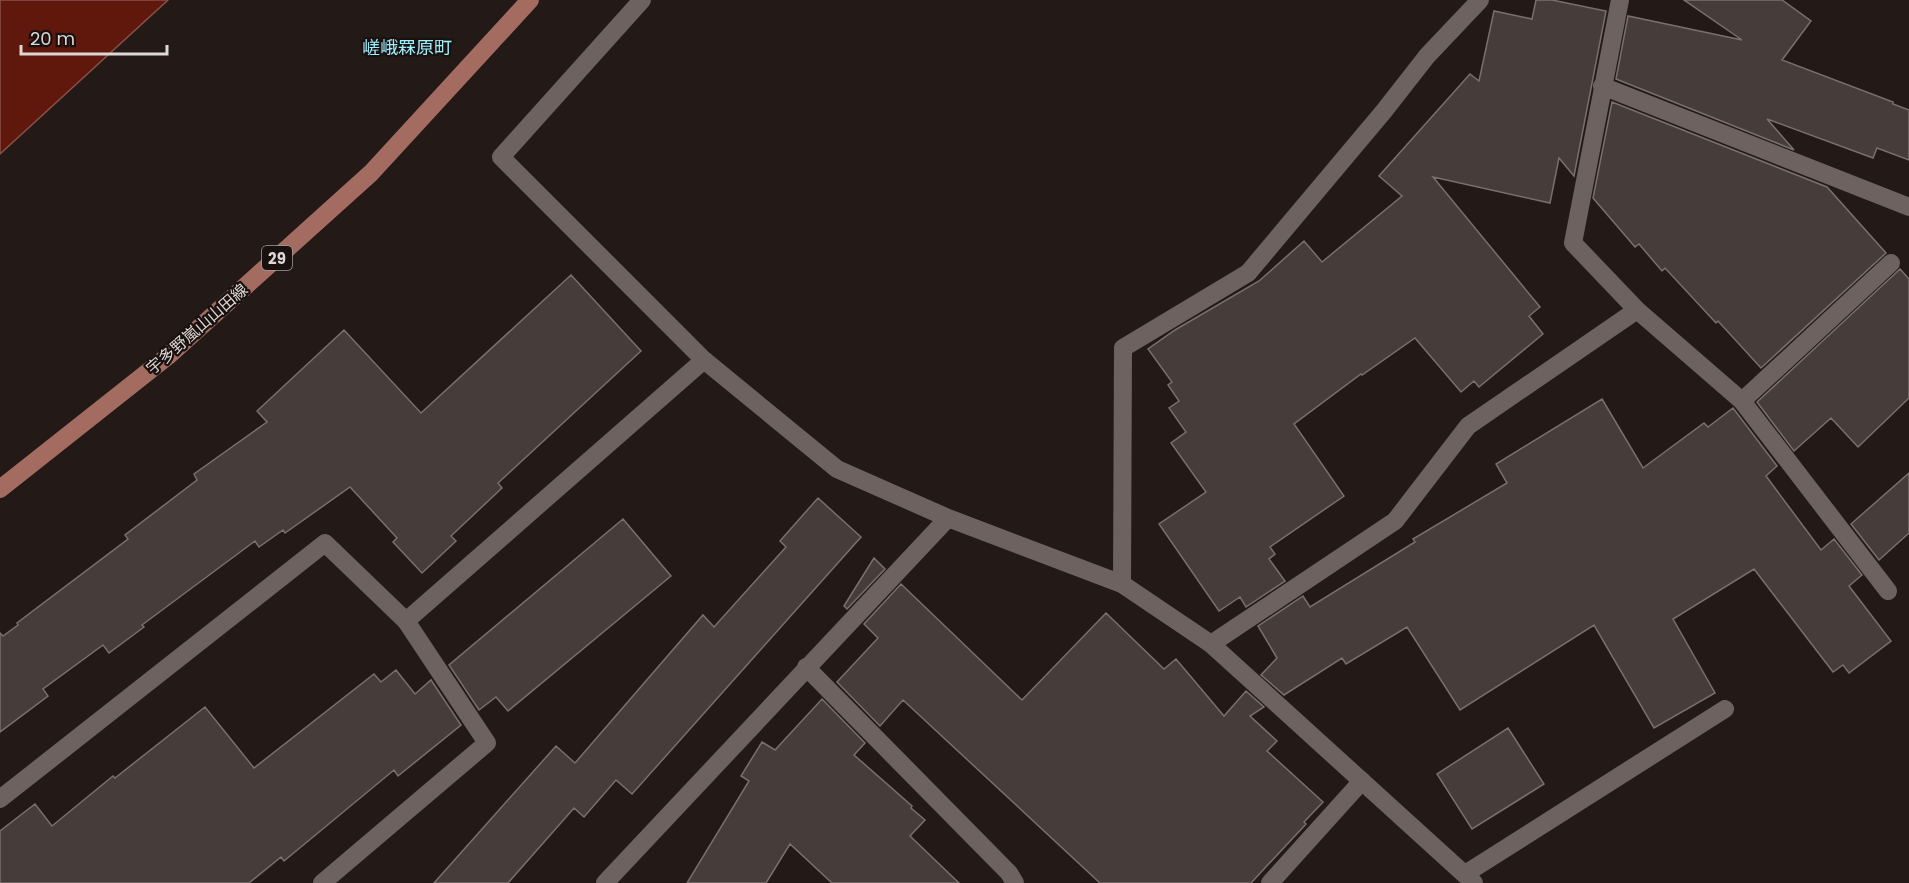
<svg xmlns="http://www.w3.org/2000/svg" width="1909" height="883" font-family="Poppins,'Noto Sans JP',sans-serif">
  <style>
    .water { fill: #60170c; stroke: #865148; stroke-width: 1.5 }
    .building { fill: #463c3a; stroke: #7a6f6d; stroke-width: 1.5 }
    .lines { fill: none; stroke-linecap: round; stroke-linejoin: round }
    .lane { stroke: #6d6260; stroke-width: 18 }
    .street { stroke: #6d6260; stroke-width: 18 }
    .primary { stroke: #a46c61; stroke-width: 18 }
    .labels { text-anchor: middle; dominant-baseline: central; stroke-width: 4.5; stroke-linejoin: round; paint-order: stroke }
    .shield { fill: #19110f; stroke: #a29c9a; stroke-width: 1.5 }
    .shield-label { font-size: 15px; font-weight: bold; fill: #ddd7d5 }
    .street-label { font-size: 16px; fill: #ddd7d5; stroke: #19110f }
    .neighbourhood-label { font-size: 18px; fill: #9feefe; stroke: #19110f }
  </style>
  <rect width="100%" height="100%" fill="#231a18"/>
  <path class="water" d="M0,0h168l-168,154z"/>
  <path class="building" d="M1536,0h16l54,11 -32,165 -15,-18 -9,45 -117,-26 107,130 -11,9 14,18 -64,53 -5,-6 -13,11 -46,-54 -53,37 -1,-1 -67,50 50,72 -74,51 5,7 -6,5 16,22 -39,26 -6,-10 -21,14 -60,-87 47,-32 -35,-49 15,-11 -17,-24 10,-7 -11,-16 4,-3 -24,-33 27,-19 84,-49 45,-40 18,21 80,-66 -23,-20 91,-102 9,7 15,-70 38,8z
    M1684,0h98l29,21 -29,39 111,42v2l16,6v50l-32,-12 -4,10 -106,-39 27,31 -178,-71 12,-63 114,24z
    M1612,102l215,85 59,66 -125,115 -43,-47 -2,2 -51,-55 -3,3 -23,-27 -4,3 -42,-49z
    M1900,269l9,10v119l-51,49 -27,-29 -37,33 -37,-49z
    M571,275l70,76 -143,132 4,5 -51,48 5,5 -34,32 -29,-31 4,-4 -47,-51 -65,46 -2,-3 -24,17 -4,-6 -113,84 2,2 -35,26 -6,-8 -60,44 5,7 -48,36v-99l3,3 15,-11 -1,-2 111,-84 -3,-4 72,-55 -3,-6 73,-52 -10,-11 87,-81 77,83z
    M1602,399l41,69 61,-45 4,4 25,-19 44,58 -11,10 55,74 13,-11 28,36 -13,11 42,55 -42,32 -6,-8 -10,7 -79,-103 -81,50 42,74 -61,35 -60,-103 -134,85 -53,-83 -61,37 -4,-6 -58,37 -23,-20 16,-17 -19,-32 45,-30 7,11 105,-65 -2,-3 94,-56 -11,-19z
    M1909,473v60l-30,27 -28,-36z
    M818,498l43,39 -229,257 -16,-14 -32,37 -10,-9 -66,75h-74l122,-137 19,17 128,-148 11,12 72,-80 -6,-6z
    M623,519l48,57 -163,135 -12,-14 -17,13 -30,-45z
    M874,558l11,11 -38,40 -3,-3z
    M901,584l121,116 84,-87 58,56 12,-10 48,57 22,-25 18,16 -14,9 27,25 -10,10 56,51 -19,20 2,2 -55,59h-151l-197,-183 -23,26 -43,-44 41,-44 -14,-14z
    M396,670l19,24 16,-14 30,45 -63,51 -4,-6 -110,91 -3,-4 -32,26h-249v-52l35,-27 17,22 61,-50 2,2 90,-71 49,61 120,-94 7,8z
    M822,699l43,44 -11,12 58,51 -1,2 14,12 -15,16 49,47h-127l-42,-39 -24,39h-79l62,-102 -8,-5 21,-34 13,8z
    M1508,728l36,56 -72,45 -35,-55z"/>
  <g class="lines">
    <path class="lane" d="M1742,401l149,-138
      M1122,584l1,-236 125,-75
      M406,621l298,-261
      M1211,644l184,-123 73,-95 169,-116
      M806,667l203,206 6,10
      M1270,883l92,-102"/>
    <path class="street" d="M642,0l-141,157 203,203 133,109 111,49 174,66 89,60 263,239
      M1620,0l-47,243 64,67 105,91 146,190
      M1602,86l307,121
      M1248,273l136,-162 43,-55 53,-56
      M0,799l325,-256 81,78 81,122 -165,140
      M1465,874l260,-165
      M605,883l343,-365"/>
    <path class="primary" d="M0,489l168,-133 203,-183 159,-173"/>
  </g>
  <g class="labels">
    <rect class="shield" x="262" y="246" width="30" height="24" rx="4.5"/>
    <g class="shield-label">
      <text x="277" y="258">29</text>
    </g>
    <g class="street-label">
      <text transform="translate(197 329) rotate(-41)">宇多野嵐山山田線</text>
    </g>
    <g class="neighbourhood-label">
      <text x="407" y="47">嵯峨罧原町</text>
    </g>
  </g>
  <path d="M21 45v9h146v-9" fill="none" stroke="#ddd7d5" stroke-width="3"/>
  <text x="30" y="45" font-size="18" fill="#ddd7d5" stroke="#19110f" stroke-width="4.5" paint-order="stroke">20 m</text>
</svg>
